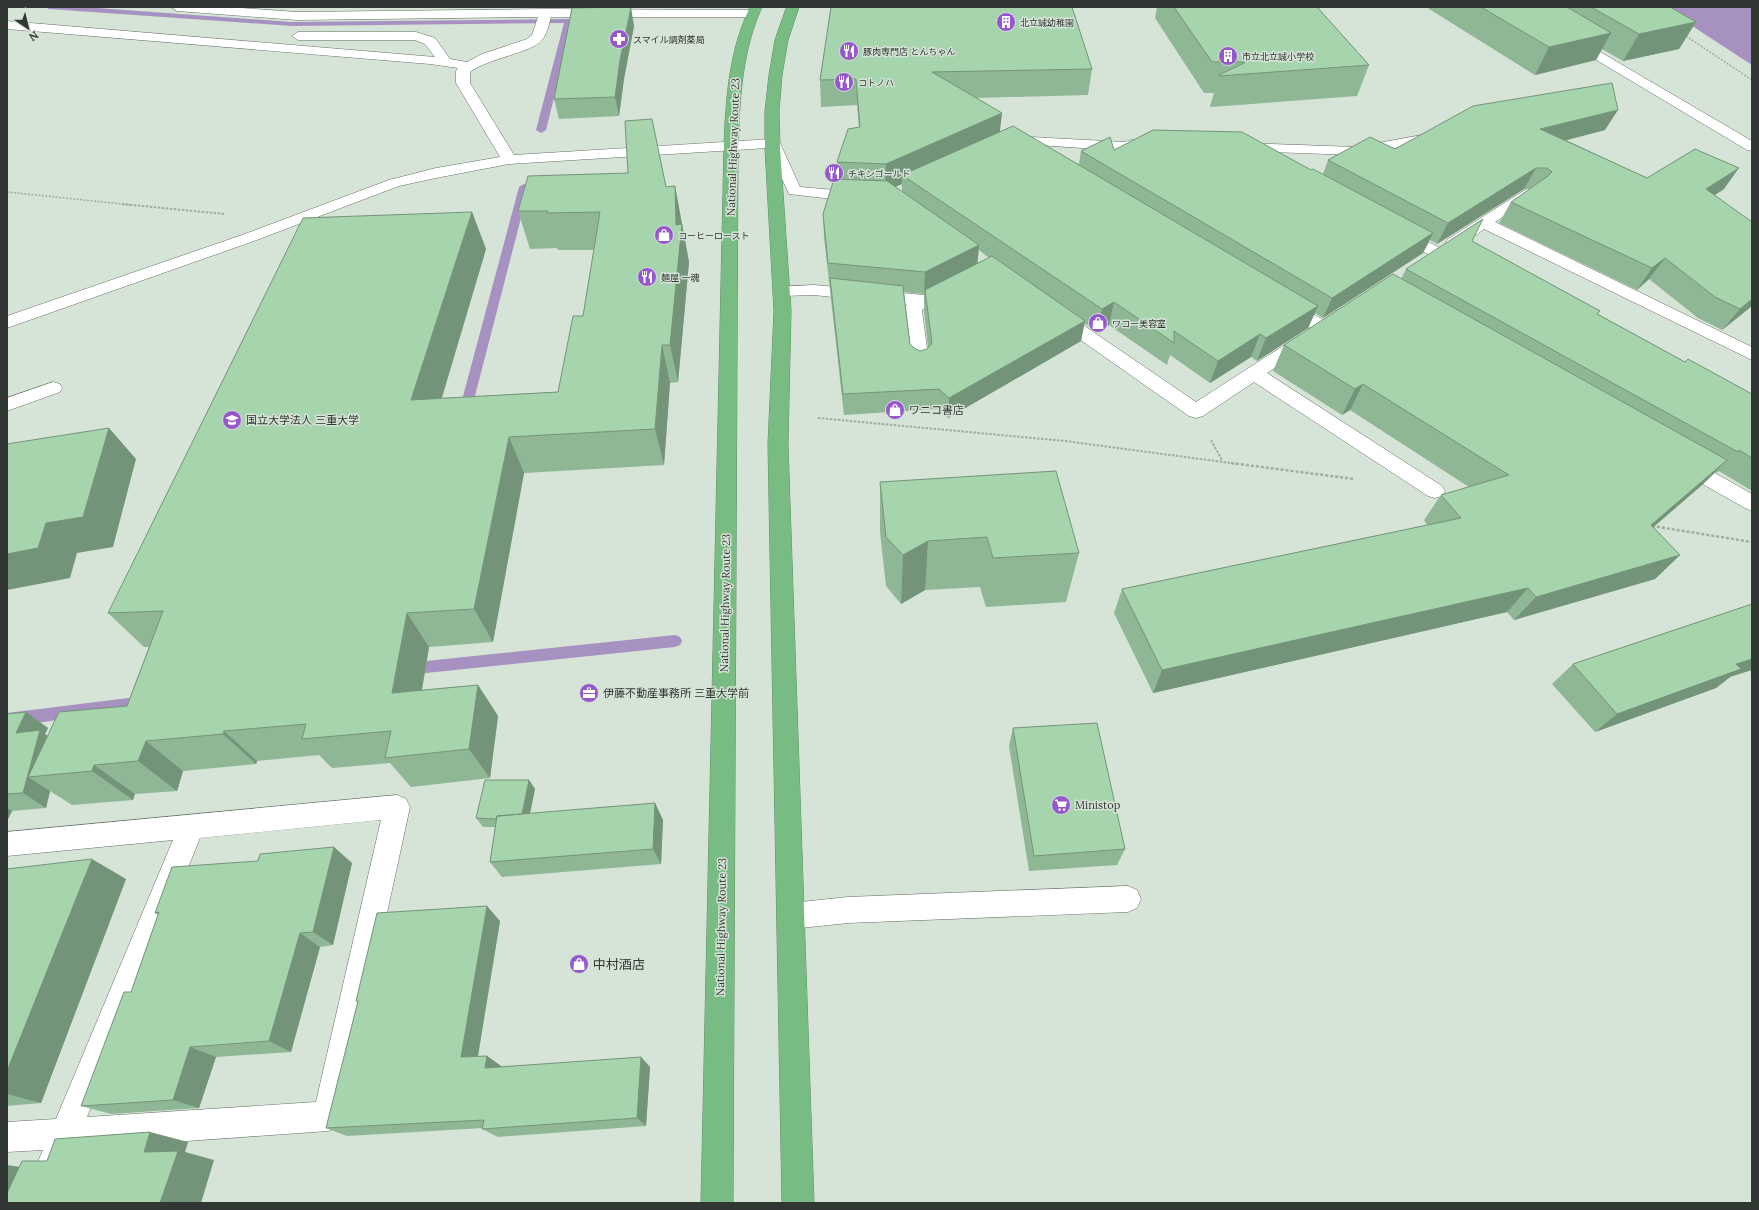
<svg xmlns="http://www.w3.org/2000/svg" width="1759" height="1210" font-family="Lora,'Noto Sans JP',serif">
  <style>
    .water { fill: #a791c0 }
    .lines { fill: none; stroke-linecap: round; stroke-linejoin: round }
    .stream { fill: #a791c0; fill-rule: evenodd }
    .minor-casing { stroke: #657066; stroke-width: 1 }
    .highway-casing { stroke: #5f8d67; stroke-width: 1 }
    .path-far2 { stroke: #a1aba2; stroke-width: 1.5; stroke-dasharray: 2 1.5; stroke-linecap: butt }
    .path-far1 { stroke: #a1aba2; stroke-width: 2; stroke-dasharray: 2.5 1.5; stroke-linecap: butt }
    .path { stroke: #a1aba2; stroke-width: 2.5; stroke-dasharray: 3 2; stroke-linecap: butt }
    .minor { fill: #fff; fill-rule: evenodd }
    .highway { fill: #78bc84; fill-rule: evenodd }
    .wall { fill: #8fb695; fill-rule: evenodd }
    .shaded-wall { fill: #749479 }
    .building { fill: #a6d4ad; stroke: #749479 }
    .labels { text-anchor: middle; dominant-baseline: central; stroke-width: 3; stroke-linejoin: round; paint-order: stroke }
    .far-poi-label { font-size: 9px; fill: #303631; stroke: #d6e3d7; text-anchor: start }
    .street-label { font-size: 11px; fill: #303631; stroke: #d6e3d7 }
    .poi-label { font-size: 11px; fill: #303631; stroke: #d6e3d7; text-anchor: start }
    .near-poi-label { font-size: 13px; fill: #303631; stroke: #d6e3d7; text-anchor: start }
  </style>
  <rect width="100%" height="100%" fill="#d6e3d7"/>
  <path class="water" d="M1663,7h89v58z"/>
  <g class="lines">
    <path class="stream" d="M45,7h38l209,15 277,-3 4,2 -27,109 -5,3 -5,-3 28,-107 -272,3 -243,-17z
      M524,184l5,3 -59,228 -2,3h-8l-2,-3 61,-228z
      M675,635l5,2 2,4 -2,4 -5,2 -268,28 -5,-2 -2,-4 2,-4 5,-2z
      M145,696l5,1 2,5 -2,5 -5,1 -138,19v-14z"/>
    <defs>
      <path id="minor" d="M171,7h56l70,5 249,-3 211,1 2,3 -6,4h-202c-2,7 -4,17 -9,23 -11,13 -53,18 -72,32v11l44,72 259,-16 5,1 2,3 20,44 59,5 5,2 3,3 -3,3 -5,2 -70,-8 -21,-46 -259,16 -73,14 -37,8 -145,55 -247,87v-12l235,-81 147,-55 47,-12 64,-11 -44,-74v-12l2,-3 -28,-4 -423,-35v-8l428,36 -10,-13 -10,-4h-117l-6,-4 6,-4h118l19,6 15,21 17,3 15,-8 45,-15 5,-4 6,-18 -241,3 -120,-9z
        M1573,36l179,105v10l-5,-1 -179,-107 -1,-3z
        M1422,135l5,1 2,3 -2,3 -71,13 -113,-4 -5,-1 -2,-3 2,-3 5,-1 113,4z
        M1012,136l113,6c8,-4 19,-2 28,0l2,3 -2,3c-9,2 -17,1 -26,3l-120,-8 -2,-3 2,-3z
        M1530,188l5,2 3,3 -3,3 -40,26 257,125v13l-268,-131c-10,7 -23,20 -36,16l-2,-3 2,-3 77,-49z
        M1399,227l45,23 2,3 -2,3 -6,2 -6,-2 -39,-21 -2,-3 2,-3z
        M814,285l110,10 8,-2 6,1 3,4 -3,4 -16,8 7,54 -3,4 -6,2 -6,-2 -3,-4 -7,-56 3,-3 -93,-10 -32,1 -6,-1 -2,-4 2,-4z
        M1285,300l6,1 39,23 3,4 -3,4 -6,2 -6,-2 -39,-23 -3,-4 3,-4z
        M1058,310l6,2 132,90 101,-65 6,-2 6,2 3,4 -3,4 -42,28 175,113 3,5 -3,5 -7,2 -7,-2 -174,-114 -51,34 -7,2 -7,-2 -137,-96 -3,-4 3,-4z
        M53,382l7,2 2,4 -2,4 -53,19v-13z
        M1683,457l7,2 62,35v17l-7,-3 -69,-39 -3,-5 3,-5z
        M397,795l9,4 4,8 -67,309 -4,11 -11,4 -254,18 -22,54h-32l23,-53 -36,2v-30l49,-3 117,-279 -166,16v-24zM381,820l-65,282 -229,15 113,-279z
        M1128,886l9,4 4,9 -4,9 -9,4 -280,11 -57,6 -10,-4 -4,-9 4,-9 10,-4 57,-6z"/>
      <path id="highway" d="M750,7h12c-20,44 -22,90 -24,138l-5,1058h-32l23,-1058c2,-48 5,-94 26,-138z
        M787,7h12l-11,33 -6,35 -3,36 1,37 11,163 -3,133 26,759h-32l-14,-759 6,-133 -9,-163v-37l4,-36 6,-35z"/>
    </defs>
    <use href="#minor" class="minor-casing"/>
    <use href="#highway" class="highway-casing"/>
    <path class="path-far2" d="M1686,36l66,44
      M7,192l125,13"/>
    <path class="path-far1" d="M122,204l102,10
      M818,418l247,23 173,23
      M1211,440l11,20"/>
    <path class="path" d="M1231,463l123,16
      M1652,526l100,16"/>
    <use href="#minor" class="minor"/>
    <use href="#highway" class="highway"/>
  </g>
  <path class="wall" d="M831,7l261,62 -4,26 -113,3 25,34 79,32 2,-13 33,-1 197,20 12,4 5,-14 67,-11 210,-19 -39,10 81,38 77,11 -9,6 37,111 -30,24 -24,-12 -49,-39 -12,11 -138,-67 12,-21 19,-13h-6l-87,55 -7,-4 -7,13 -100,65 -8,-5 -7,15 -51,33 -6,-4 -41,26 -40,-28 -3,10 -58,-40 -12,7 -13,-9 -3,18 -133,77 -11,-9 -93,6 -20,-178 -1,-23 15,-35 -1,-17 22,-34 -2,-23 -36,2 -1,-27zM902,184v8l-7,-5zM979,250l10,8 -12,6zM904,292l20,2v17l4,37 -1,1 -7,2 -6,-3 -4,-4z
    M1157,7h160l52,58 -12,31 -146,11 -1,-1 4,-13h-10l-49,-75z
    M1426,7h244l26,15 -17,27 -56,12 -21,-12 -6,11 -61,15z
    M634,26l-10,53 -5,37 -60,3 -5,-20z
    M675,186l14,76 -11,120 -8,1 -6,82 -140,8 -31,169 -64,5 -7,43 56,-5 20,31 -8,62 -79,9 -21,-24 -58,5 -13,-13 -62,6 -1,3 -73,7 -6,20 -42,3 -2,6 -61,5 -22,-14 -4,17 -34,3 -4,8h-1v-105l41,14 -3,6 3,2 79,-30 22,-59h-5l-36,-34 364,-401 14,37 -44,149 116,-6 25,-76 11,-66h-36l-1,-2 -27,1 -12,-38 148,-24z
    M1472,241l128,70 -2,3 87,48 67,32v97l-33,-20 -2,2 -1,-1 -14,13 -49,42 27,28 -25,24 -141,41 -7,-8 -354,81 -39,-80 8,-24 305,-64 -3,-5 17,-25 28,-8 -119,-77 -8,5 -69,-44 11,-26 117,-66 5,-10z
    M880,482l199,71 -13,49 -80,5 -6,-20 -55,3 -24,14 -15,-18 -6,-54z
    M1573,664l157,13 -14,11 -121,44 -43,-48z
    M1013,728l112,121 -8,16 -88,6 -20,-125z
    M529,780l6,9 -5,25 125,-11 8,17 -2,44 -159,13 -12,-15 5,-35h-12l-7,-9z
    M352,863l-19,82 -13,2 -29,105 -75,5 -17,51 -88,6 -30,-8 50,-114 27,-77 -3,-2z
    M7,869l119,10 -85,224 -34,3z
    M500,921l-22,136 9,-1 14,10v1l140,-10 9,10 -4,59 -148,11 -16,-8 1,-1 -136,8 -21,-8 32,-126 -2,-1z"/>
  <path class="shaded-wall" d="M631,7l3,19 -10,53 -5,37 -4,-19 5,-37z
    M1696,22l-17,27 -56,12 16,-27z
    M1611,33l-15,27 -61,15 14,-28z
    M1618,110l-13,20 -76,20 11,-21z
    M1002,113l-3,27 -97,35v9l-17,7 1,-27z
    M1536,168l-12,21 -87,55 11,-21z
    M1739,168l-15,21 -33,21 15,-21z
    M675,186l14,76 -11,120 -8,-37 6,-120z
    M472,212l14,37 -56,188 -19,-37z
    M1433,233l-10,20 -100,65 9,-20z
    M979,245l-2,23 -52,22 -1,4 1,-22z
    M1665,258l-16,21 -12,11 15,-22z
    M1752,299v7l-30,24 18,-21z
    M1114,302l-5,23 -12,7 5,-23z
    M1318,306l-10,22 -51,33 9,-23z
    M1085,321l-4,20 -133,77 1,-20z
    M1260,334l-9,23 -41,26 8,-22z
    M662,345l8,38 -6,82 -9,-36z
    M1363,384l-13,26 -8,5 13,-26z
    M109,428l27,31 -23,88 -36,6 -7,25 -63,12v-36l39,-31z
    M509,437l15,36 -31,169 -19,-33z
    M1727,460l-25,25 -75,65 24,-25z
    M928,541l-3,49 -24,14 2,-49z
    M1680,555l-25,24 -141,41 22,-23z
    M1528,588l-21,24 -354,81 9,-23z
    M407,613l22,34 -13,77 -24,-31z
    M1752,659v11l-22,7 -14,11 -121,44 22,-18 119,-50z
    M478,685l20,31 -8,62 -21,-29z
    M26,712l22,16 -3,6 17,12 -34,31 22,14 -4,17 -23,-15 -7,-60z
    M224,731l33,30 -1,3 -33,-30z
    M146,741l37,30 -6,20 -39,-30z
    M94,765l41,29 -2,6 -41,-29z
    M529,780l6,9 -8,38 -6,-8z
    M655,803l8,17 -2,44 -8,-15z
    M7,808l5,3 -4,8h-1z
    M334,847l18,16 -19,82 -20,-13z
    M92,859l34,20 -85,224 -34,-9v-23z
    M487,906l13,15 -24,146 -15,-10z
    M300,933l20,14 -29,105 -22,-11z
    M190,1047l26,10 -17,51 -26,-8z
    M487,1056l14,10 -1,11 -15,-9z
    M641,1057l9,10 -4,59 -9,-8z
    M150,1132l38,10 -3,10 29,8 -13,43h-41l-16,-51z
    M7,1165l26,4 -26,33z"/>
  <path class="building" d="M631,7l-11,53 -5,37 -61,2 18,-91z
    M831,7h241l20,62 -160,3 70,41 -116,51 -49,-2 11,-33 12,-2 -4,-48 -36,1z
    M1174,7h143l52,58 -150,11v-1l27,-13h-34z
    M1481,7h86l44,26 -62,14z
    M1591,7h79l26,15 -57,12z
    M1612,83l6,27 -78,19 107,49 48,-29 44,19 -33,21 46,33v77l-12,10 -25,-12 -50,-39 -13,10 -141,-66 37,-26 4,-4 -5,-4h-11l-88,55 -120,-63 42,-23 25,12 78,-43z
    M652,119l14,68 9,-1 1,39 6,-1 -12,121h-8l-7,84 -146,8 -35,172 -67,4 -15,80 86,-8 -9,64 -84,9 6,-27 -89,8 4,-15 -82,7 -1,3 -77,7 -8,20 -44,4 -2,6 -64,6 31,-65 68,-6 36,-95 -55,2 195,-395 169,-6 -61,188 147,-8 15,-76h10l17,-104 -53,1 1,-2h-30l10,-35 100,-3 -3,-52z
    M1013,126l305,180 -52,32 -6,-4 -42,27 -44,-30v12l-60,-41 -12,7 -200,-134z
    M1153,130l89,2 69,38 2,-1 120,64 -101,65 -251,-147 29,-14 4,13z
    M834,179l53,2 92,64 -54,27 -97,-9 -5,-49z
    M1483,219l-11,22 128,70 -3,3 88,48 3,-3 64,35v64l-13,-8 -1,2 -332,-183z
    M992,256l93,65 -136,77 -10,-9 -96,5 -13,-116 74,8 -1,2 7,56 4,4 6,3 7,-2 5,-6 -7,-53z
    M1393,274l334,186 -76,65 29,30 -144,42 -8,-9 -366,82 -40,-81 339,-71 -20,-23 68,-20 -146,-91 -8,5 -71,-44z
    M109,428l-26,89 -37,6 -8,25 -31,6v-110z
    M1056,471l23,82 -86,5 -6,-21 -59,4 -25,14 -17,-18 -6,-55z
    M1752,604v55l-16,5 5,5 -124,45 -44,-50z
    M26,712l-10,21 24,-3 -17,63 -16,1v-80z
    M1097,723l28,126 -91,7 -21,-128z
    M485,780h44l-7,34 -25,2 -1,3 -20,-1z
    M655,803l-2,46 -163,13 7,-46z
    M334,847l-21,85 -13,1 -31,108 -79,6 -17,53 -92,6 43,-114h7l28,-80 -4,1 17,-46 86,-6 2,-7z
    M92,859l-85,212v-202z
    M487,906l-26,151 26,-1 -2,12 156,-11 -4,61 -155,11 2,-9 -158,8 32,-127h-2l21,-88z
    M150,1132l-6,20 34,-1 -18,52h-153v-10l15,-32h25l8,-22z"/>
  <defs>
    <symbol id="building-disc" viewBox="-11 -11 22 22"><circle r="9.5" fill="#9557cd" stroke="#d6e3d7"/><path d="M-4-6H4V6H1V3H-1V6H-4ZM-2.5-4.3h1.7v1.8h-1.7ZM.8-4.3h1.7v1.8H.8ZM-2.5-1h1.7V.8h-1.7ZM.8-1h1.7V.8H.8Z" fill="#fff"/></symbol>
    <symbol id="pharmacy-disc" viewBox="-11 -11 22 22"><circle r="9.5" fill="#9557cd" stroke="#d6e3d7"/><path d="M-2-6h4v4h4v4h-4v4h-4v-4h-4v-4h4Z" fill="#fff"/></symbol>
    <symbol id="restaurant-disc" viewBox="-11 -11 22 22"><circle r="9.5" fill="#9557cd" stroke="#d6e3d7"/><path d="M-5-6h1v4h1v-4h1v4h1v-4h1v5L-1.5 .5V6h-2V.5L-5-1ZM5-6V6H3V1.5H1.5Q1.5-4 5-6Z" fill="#fff"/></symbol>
    <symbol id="shop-disc" viewBox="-11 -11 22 22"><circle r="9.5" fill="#9557cd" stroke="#d6e3d7"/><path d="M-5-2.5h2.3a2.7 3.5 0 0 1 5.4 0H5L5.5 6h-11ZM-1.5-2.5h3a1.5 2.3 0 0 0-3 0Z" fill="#fff"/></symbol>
    <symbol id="university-disc" viewBox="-11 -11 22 22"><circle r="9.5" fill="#9557cd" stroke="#d6e3d7"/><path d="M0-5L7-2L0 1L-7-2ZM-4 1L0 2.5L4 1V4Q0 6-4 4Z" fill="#fff"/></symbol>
    <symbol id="office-disc" viewBox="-11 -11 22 22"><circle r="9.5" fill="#9557cd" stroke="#d6e3d7"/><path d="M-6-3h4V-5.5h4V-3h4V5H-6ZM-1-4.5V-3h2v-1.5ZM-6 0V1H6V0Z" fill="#fff"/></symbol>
    <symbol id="supermarket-disc" viewBox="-11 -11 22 22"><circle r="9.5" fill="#9557cd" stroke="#d6e3d7"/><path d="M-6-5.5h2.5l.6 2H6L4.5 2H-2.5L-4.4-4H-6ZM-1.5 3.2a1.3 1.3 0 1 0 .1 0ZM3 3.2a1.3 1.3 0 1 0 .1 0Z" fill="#fff"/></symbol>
  </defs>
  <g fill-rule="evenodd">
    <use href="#building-disc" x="995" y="11" width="22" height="22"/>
    <use href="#pharmacy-disc" x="608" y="28" width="22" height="22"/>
    <use href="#restaurant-disc" x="838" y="40" width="22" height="22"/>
    <use href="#building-disc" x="1217" y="45" width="22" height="22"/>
    <use href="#restaurant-disc" x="833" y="71" width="22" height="22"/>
    <use href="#restaurant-disc" x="823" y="162" width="22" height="22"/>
    <use href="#shop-disc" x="653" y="224" width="22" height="22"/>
    <use href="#restaurant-disc" x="636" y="266" width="22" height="22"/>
    <use href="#shop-disc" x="1087" y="312" width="22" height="22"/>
    <use href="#shop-disc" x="884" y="399" width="22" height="22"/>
    <use href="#university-disc" x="221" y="409" width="22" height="22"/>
    <use href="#office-disc" x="578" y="682" width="22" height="22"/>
    <use href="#supermarket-disc" x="1050" y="794" width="22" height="22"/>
    <use href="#shop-disc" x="568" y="953" width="22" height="22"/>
  </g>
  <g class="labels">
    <g class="far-poi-label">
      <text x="1020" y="22">北立誠幼稚園</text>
      <text x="633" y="39">スマイル調剤薬局</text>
      <text x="863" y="51">豚肉専門店 とんちゃん</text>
      <text x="1242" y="56">市立北立誠小学校</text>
      <text x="858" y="82">コトノハ</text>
      <text x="848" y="173">チキンゴールド</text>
      <text x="678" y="235">コーヒーロースト</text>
      <text x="661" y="277">麺屋 一魂</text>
      <text x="1112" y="323">ワコー美容室</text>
    </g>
    <g class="street-label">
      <text transform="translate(733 147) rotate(-88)">National Highway Route 23</text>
      <text transform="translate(725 603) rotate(-89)">National Highway Route 23</text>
      <text transform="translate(721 927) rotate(-89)">National Highway Route 23</text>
    </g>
    <g class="poi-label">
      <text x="909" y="410">ワニコ書店</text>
      <text x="246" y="420">国立大学法人 三重大学</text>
      <text x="603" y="693">伊藤不動産事務所 三重大学前</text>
      <text x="1075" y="805">Ministop</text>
    </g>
    <g class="near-poi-label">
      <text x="593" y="964">中村酒店</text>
    </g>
  </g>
  <rect width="1759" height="1210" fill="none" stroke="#303631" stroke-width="16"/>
  <g transform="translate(28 28) rotate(145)" stroke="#d6e3d7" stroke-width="3" paint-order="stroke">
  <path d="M0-3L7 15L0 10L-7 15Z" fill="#303631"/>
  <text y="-6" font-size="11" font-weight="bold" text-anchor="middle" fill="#303631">N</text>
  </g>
</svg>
